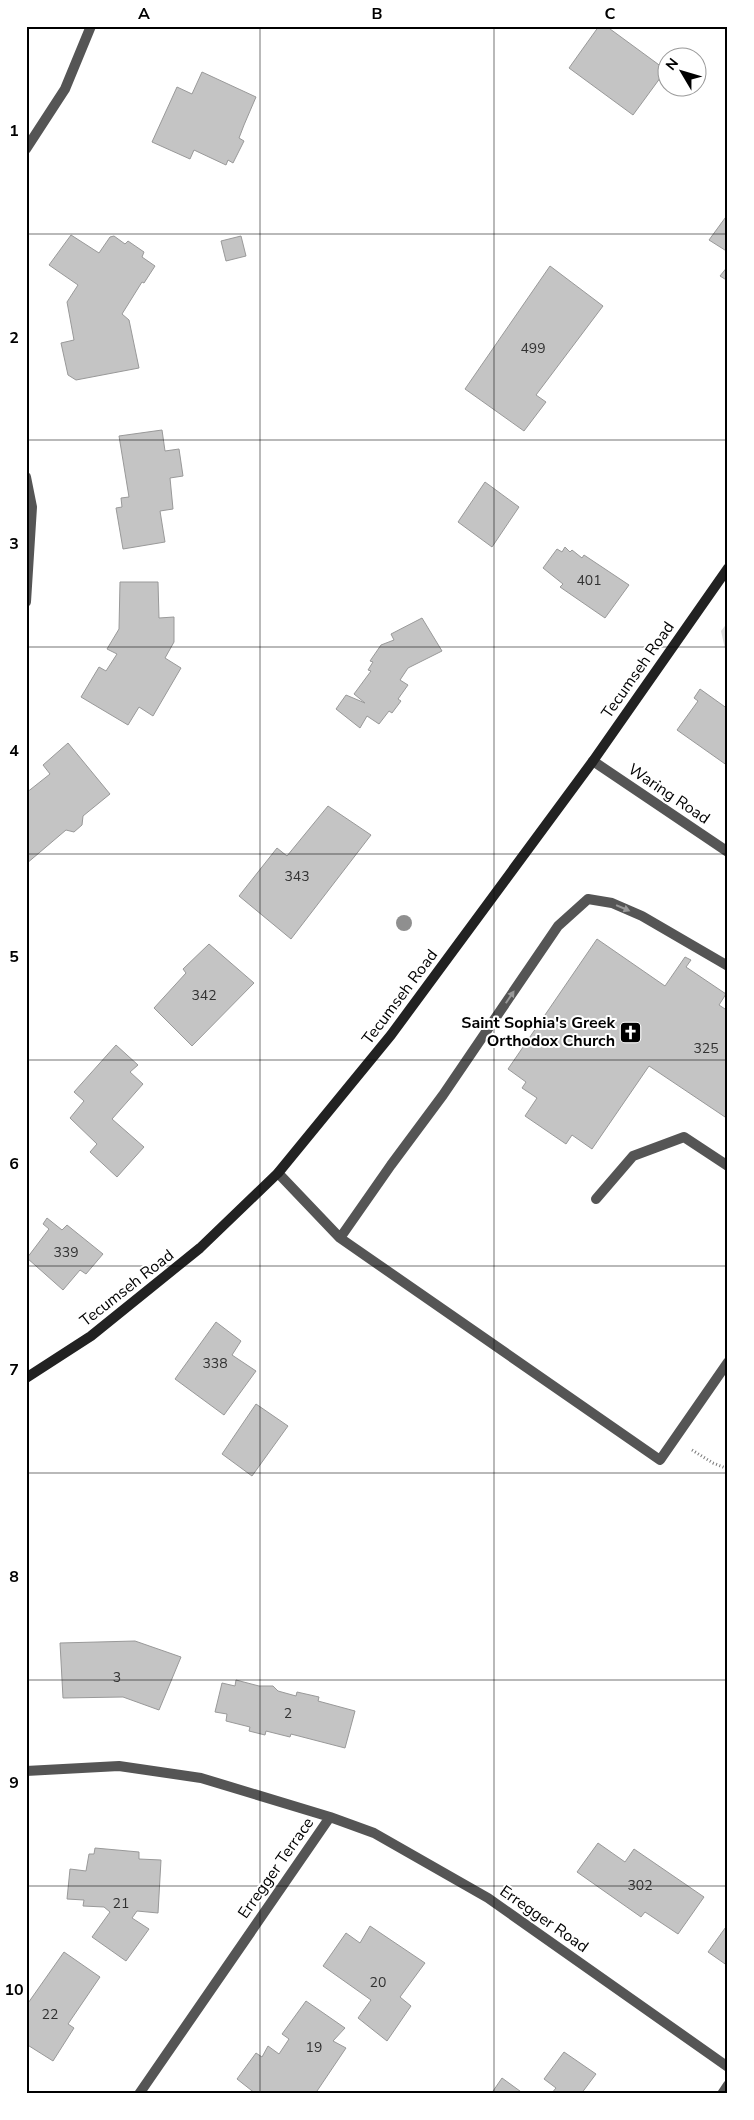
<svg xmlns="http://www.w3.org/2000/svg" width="754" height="2120" font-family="'Nunito Sans',sans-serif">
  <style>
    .forest { fill: url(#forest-crowns) }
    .building { fill: #c4c4c4; stroke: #999 }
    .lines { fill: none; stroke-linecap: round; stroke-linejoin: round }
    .path { stroke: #777; stroke-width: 3; stroke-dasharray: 1 2.5; stroke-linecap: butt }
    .lane { stroke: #555; stroke-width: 10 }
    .street { stroke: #555; stroke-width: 10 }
    .secondary { stroke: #222; stroke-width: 10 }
    .tree { fill: #8f8f8f }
    .oneway { fill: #999 }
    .grid { fill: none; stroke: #000; stroke-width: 1; stroke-opacity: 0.55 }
    .labels { text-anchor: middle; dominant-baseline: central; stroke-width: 4; stroke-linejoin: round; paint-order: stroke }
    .number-label { font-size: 14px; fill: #313131 }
    .street-label { font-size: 16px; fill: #000; stroke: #fff }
    .poi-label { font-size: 16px; font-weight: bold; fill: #000; stroke: #fff; text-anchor: end }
    .neatline { fill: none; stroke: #000; stroke-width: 2 }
    .grid-label { font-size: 16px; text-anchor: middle; font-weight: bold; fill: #000 }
  </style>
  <defs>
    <pattern id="forest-crowns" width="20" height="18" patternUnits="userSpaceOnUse" patternTransform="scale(1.25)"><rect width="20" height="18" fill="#dcdcdc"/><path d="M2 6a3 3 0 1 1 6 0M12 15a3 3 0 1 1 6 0" fill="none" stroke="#bbb"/></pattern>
  </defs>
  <rect width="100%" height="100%" fill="#fff"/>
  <path class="forest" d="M728,622v40l-7,-31z"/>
  <path class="building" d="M599,26h7l60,44 -33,45 -64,-47z
    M202,72l54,25 -12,28 -5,13 5,3 -11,22 -5,-3 -2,5 -32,-15 -4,9 -38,-17 25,-55 15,7z
    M728,214v38l-19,-12z
    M71,235l28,18 11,-16 4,-1 11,8 3,-3 16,11 -2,5 13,9 -11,17 -2,-1 -20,32 7,6 10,48 -63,12 -8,-5 -7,-32 13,-3 -7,-38 11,-17 -29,-20z
    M241,236l5,20 -20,5 -5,-20z
    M550,266l53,40 -67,89 10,7 -22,29 -59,-42z
    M728,266v15l-8,-5z
    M162,430l3,21 14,-2 4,27 -13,2 3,31 -13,2 5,31 -42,7 -7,-41 6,-1 -1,-9 8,-1 -10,-61z
    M485,482l34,25 -27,40 -34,-25z
    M565,547l5,5 2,-2 10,8 2,-3 45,30 -24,33 -45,-31 3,-3 -20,-16 14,-19 5,3z
    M120,582h38l1,36 15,-1v25l-9,16 16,10 -28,48 -14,-9 -11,18 -47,-28 18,-30 7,4 11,-17 -10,-5 12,-20z
    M422,618l20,33 -34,17 -8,12 8,5 -10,14 3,2 -9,12 -3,-2 -10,13 -12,-8 -7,12 -24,-19 10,-14 19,8 -11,-9 17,-23 -3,-1 5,-8 -3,-1 11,-16 13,-5 -3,-6z
    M700,689l28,20v57l-51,-36 21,-29 -4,-3z
    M68,743l42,51 -27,22 -1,9 -8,7 -8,-2 -40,34v-71l24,-19 -7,-9z
    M328,806l43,29 -80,104 -52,-43 38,-48 10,8z
    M597,939l68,47 20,-29 6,3 -5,7 40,27 -7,11 9,6v108l-79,-53 -57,83 -20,-14 -6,9 -41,-28 12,-18 -15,-10 4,-6 -18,-13z
    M209,944l45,39 -62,63 -38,-38 32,-35 -3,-4z
    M116,1045l22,20 -8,7 13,12 -31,35 32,28 -27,30 -27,-25 7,-8 -27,-26 14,-17 -10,-9z
    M47,1218l15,12 5,-5 36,29 -17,20 -6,-4 -17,20 -36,-32 22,-29 -6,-5z
    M216,1322l25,19 -9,14 24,16 -32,44 -49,-36z
    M256,1404l32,22 -36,50 -30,-22z
    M135,1641l46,16 -22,53 -36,-13 -60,1 -3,-55z
    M236,1680l23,6h14l5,5 18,5 1,-4 22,5 -1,4 37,10 -10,37 -54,-14 -1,3 -24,-6 -1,4 -16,-4 1,-4 -24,-6 1,-7 -12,-2 7,-29 13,3z
    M598,1843l27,19 9,-13 70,48 -26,37 -33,-22 -4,5 -64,-45z
    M95,1848l44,4v7l22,1 -3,53 -21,-2 -5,7 17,11 -23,32 -34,-24 18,-25 -6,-5 -21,-1 1,-6 -17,-1 3,-30 16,2 3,-17h5z
    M728,1924v42l-20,-14z
    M370,1926l55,37 -25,34 11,9 -24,35 -29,-23 13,-18 -48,-34 23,-33 14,10z
    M64,1952l36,25 -32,47 6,4 -21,33 -27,-17v-38z
    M306,2001l39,27 -12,13 13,7 -31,46h-59l-19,-15 19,-26 6,4 6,-11 11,8 10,-15 -7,-5z
    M564,2052l32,22 -15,20h-30l5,-6 -12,-9z
    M502,2078l22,16h-33z"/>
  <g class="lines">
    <path class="path" d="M692,1450l21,13 15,6"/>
    <path class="lane" d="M278,1173l62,65 320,222 68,-98
      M596,1199l37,-43 51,-19 44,29
      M340,1238l51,-73 52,-70 115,-169 30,-27 24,4 30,13 86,50"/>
    <path class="street" d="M26,149l39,-60 26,-63
      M26,477l6,30 -6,95
      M593,761l135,91
      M26,1771l93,-5 82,12 129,39 44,16 114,65 240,169
      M139,2094l191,-277
      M722,2094l6,-9"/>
    <path class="secondary" d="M26,1378l65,-42 109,-88 78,-75 113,-138 202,-274 135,-193"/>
  </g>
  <circle class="tree" cx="404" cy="923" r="8"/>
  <defs><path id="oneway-solid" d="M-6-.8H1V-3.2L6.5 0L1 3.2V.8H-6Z" transform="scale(1.25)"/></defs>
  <g class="oneway">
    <use href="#oneway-solid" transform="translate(623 908) rotate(23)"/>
    <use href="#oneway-solid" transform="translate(510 997) rotate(-56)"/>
  </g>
  <path class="grid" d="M260,26v2068M494,26v2068M26,234h702M26,440h702M26,647h702M26,854h702M26,1060h702M26,1266h702M26,1473h702M26,1680h702M26,1886h702"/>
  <defs>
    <symbol id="church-square" viewBox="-11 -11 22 22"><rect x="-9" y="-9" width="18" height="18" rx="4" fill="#000" stroke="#fff"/><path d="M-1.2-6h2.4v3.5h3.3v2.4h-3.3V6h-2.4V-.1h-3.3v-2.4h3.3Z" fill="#fff"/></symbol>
  </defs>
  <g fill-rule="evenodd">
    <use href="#church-square" x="618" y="1020" width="25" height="25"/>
  </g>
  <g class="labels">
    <g class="number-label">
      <text x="533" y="348">499</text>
      <text x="589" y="580">401</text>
      <text x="297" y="876">343</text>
      <text x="204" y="995">342</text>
      <text x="706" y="1048">325</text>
      <text x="66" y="1252">339</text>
      <text x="215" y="1363">338</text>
      <text x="117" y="1677">3</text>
      <text x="288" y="1713">2</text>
      <text x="640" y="1885">302</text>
      <text x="121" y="1903">21</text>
      <text x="378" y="1982">20</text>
      <text x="50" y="2014">22</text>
      <text x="314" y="2047">19</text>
    </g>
    <g class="street-label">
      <text transform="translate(638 670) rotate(-55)">Tecumseh Road</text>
      <text transform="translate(669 794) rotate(34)">Waring Road</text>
      <text transform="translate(400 997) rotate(-53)">Tecumseh Road</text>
      <text transform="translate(127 1288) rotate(-38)">Tecumseh Road</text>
      <text transform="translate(276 1868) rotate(-55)">Erregger Terrace</text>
      <text transform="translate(544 1919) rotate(35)">Erregger Road</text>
    </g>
    <g class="poi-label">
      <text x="615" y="1023">Saint Sophia's Greek<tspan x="615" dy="18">Orthodox Church</tspan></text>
    </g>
  </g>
  <rect width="754" height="2120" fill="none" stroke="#ffffff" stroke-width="55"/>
  <g transform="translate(682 72) rotate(308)"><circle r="24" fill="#ffffff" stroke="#999999"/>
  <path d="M0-4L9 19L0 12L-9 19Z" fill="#000000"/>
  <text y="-8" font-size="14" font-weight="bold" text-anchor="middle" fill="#000000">N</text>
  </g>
  <rect x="28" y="28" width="698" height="2064" class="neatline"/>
  <g class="grid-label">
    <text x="144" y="19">A</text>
    <text x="377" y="19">B</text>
    <text x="610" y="19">C</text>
    <text x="14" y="136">1</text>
    <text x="14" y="343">2</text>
    <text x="14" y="549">3</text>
    <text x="14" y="756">4</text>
    <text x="14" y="962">5</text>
    <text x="14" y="1169">6</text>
    <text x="14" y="1375">7</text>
    <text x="14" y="1582">8</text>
    <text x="14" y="1788">9</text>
    <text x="14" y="1995">10</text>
  </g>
</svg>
